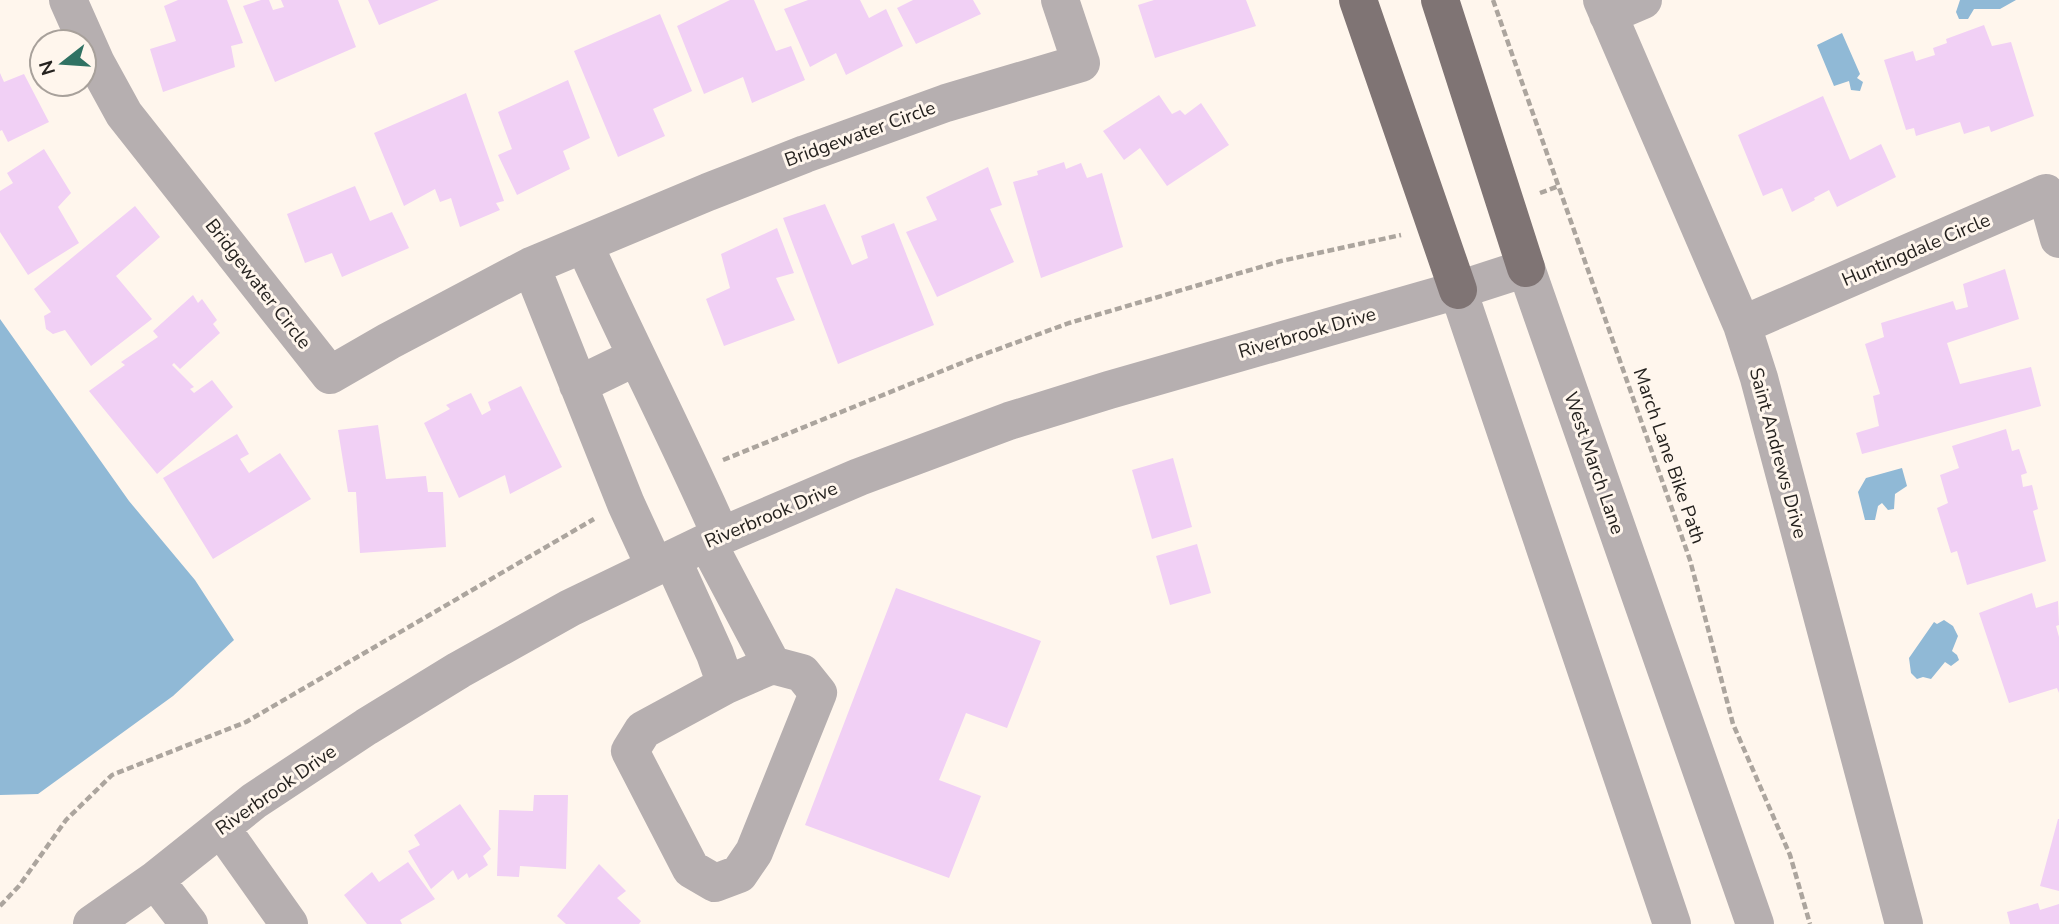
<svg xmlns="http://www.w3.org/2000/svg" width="2059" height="924" font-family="'Nunito Sans',sans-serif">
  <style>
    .water { fill: #90b9d6 }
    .building { fill: #f1d0f5 }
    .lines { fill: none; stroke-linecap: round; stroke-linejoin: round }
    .path { stroke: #aca59e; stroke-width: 4.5; stroke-dasharray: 7 3.5; stroke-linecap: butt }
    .minor { stroke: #b6afb0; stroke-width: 38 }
    .major { stroke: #7f7474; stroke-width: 38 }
    .labels { text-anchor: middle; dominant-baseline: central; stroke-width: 6; stroke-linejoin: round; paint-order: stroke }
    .street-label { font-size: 19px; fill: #25221f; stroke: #fff6ed }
  </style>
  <rect width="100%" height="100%" fill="#fff6ed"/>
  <path class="water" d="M1960,0h56l-16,9h-26l-6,10h-9l-3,-7z
    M1842,33l18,41 -3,4 6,4 -3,9 -9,-1 -2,-9 -15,5 -17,-41z
    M0,319l129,182 66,79 39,60 -61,56 -135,98 -38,1z
    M1902,468l5,18 -12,8 -1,15 -6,1 -6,-7 -4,3 -3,14h-10l-7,-28 8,-14z
    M1944,620l9,6 5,10 -6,15 5,4 2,5 -8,6 -6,-4 -14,17 -8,-2 -6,2 -6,-6 -2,-15 25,-36 3,2z"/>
  <path class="building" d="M178,0h49l16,43 -12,3 4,21 -72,25 -13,-43 26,-8 -12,-35z
    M261,0h8l4,10 11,-3 -3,-7h57l18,47 -81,35 -32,-76z
    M368,0h71l-60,25z
    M730,0h24l22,51 15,-5 14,34 -53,23 -9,-26 -39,17 -27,-68z
    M808,0h52l9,18 17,-9 17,37 -57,29 -10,-22 -26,14 -26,-58z
    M913,0h60l8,14 -65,30 -19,-36z
    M1154,0h92l10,26 -101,32 -17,-53z
    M660,14l32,77 -39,18 12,27 -47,21 -44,-106z
    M1984,25l8,21 19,-4 23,74 -43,16 -2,-6 -25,8 -4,-12 -44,14 -2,-8 -8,2 -22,-70 29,-9 3,10 19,-6 -2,-7 14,-5 -1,-4z
    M0,73l4,9 20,-8 25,48 -41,20 -6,-12 -2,1z
    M568,80l22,58 -27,13 7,18 -53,26 -19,-40 14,-6 -14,-37z
    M466,93l38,108 -8,2 4,7 -40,17 -9,-29 -11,4 -5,-13 -31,17 -30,-73z
    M1159,95l13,19 8,-4 5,5 16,-12 28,42 -62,41 -27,-38 -16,12 -21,-29z
    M1823,96l27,64 31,-16 15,33 -59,30 -8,-17 -15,8 1,2 -23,12 -10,-24 -19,8 -25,-61z
    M44,149l27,44 -13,14 21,36 -51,32 -28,-43v-41l13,-8 -6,-10z
    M1064,162l2,7 15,-6 6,15 15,-5 21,74 -82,31 -28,-96 25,-7 -1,-4z
    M988,167l14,38 -12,4 24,53 -77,35 -31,-65 31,-12 -11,-23z
    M355,186l15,35 22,-9 17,36 -67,29 -10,-24 -27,10 -18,-49z
    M825,204l27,61 16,-7 -7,-22 33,-13 40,102 -96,39 -55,-146z
    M135,206l25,31 -44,39 36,43 -61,47 -26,-36 -12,4 -7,-5 -2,-13 7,-4 -17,-23z
    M777,228l17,45 -18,5 19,42 -71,26 -18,-47 24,-11 -9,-34z
    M2005,269l14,50 -72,24 13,41 71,-17 10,39 -179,48 -6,-21 23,-7 -6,-30 7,-2 -15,-50 19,-7 -3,-14 72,-22 3,9 12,-3 -5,-23z
    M193,295l5,8 4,-4 15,21 -4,4 7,9 -40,36 -6,-6 -2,2 22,22 -4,2 4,4 18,-13 21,27 -76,67 -68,-83 36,-26 -4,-3 37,-25 -5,-6z
    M521,386l41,81 -52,27 -5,-19 -46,23 -35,-75 26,-14 -4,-4 25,-12 11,22 9,-5 -3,-8z
    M378,425l8,54 40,-3 2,16h15l3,55 -86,6 -4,-61h-8l-10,-62z
    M2006,429l6,22 7,-2 8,24 -6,2 2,12 9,-2 6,24 -5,2 13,50 -79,24 -10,-34 -6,2 -14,-45 11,-5 -8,-28 19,-7 -7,-22z
    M237,434l12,20 -9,5 9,14 31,-20 31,46 -98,60 -50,-81z
    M1173,458l19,69 -40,12 -20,-69z
    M1197,544l14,49 -41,12 -14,-49z
    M896,588l145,53 -34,87 -41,-15 -27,67 42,16 -32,82 -144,-53z
    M2032,593l4,15 22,-7 1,24 -3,1 3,11v56l-2,-5 -48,15 -30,-90z
    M534,795h34l-2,74 -46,-3 -1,11 -22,-1 2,-66 34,1z
    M460,804l31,45 -8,7 5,9 -19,13 -2,-5 -9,7 -5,-10 -22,19 -23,-38 12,-6 -6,-10z
    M2058,819h1v72l-19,-5z
    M408,862l27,37 -35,21 2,4h-35l-23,-29 28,-23 7,10z
    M599,864l27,27 -9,7 24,23 -2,3h-73l-9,-8z
    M2038,903l2,7 19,-6v20h-49l-3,-12z"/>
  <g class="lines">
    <path class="path" d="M1493,0l197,560 43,164 57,131 20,69
      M1540,193l19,-7
      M723,460l251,-102 95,-35 212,-62 120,-26
      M0,906l19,-20 47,-66 46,-45 134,-53 348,-203"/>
    <path class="minor" d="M68,0l28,63 28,51 206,261 59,-34 142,-75 177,-74 97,-38 141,-51 135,-40 -21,-63
      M1602,0l140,325 17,53 145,546
      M1608,15l35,-15
      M584,244c44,98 94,194 137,292
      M531,266l95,238 29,63
      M1458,290l214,634
      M1742,325l304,-132 13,46
      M578,385l58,-28
      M707,542l65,123
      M672,559l43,95 11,31
      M772,665l30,8 16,20 -64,159 -15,22 -24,9 -24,-14 -61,-118 13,-21 83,-45z
      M221,828l68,96
      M155,880l34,44
      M92,924l63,-44 99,-79 112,-74 93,-57 111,-62 137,-66 152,-65 150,-56 100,-31 349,-100 68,-22 229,656"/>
    <path class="major" d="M1358,0l100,290
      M1440,0l86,268"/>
  </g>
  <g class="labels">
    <g class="street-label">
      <text transform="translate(860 134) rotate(-20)">Bridgewater Circle</text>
      <text transform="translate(1916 250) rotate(-23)">Huntingdale Circle</text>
      <text transform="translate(258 284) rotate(52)">Bridgewater Circle</text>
      <text transform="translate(1307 333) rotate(-16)">Riverbrook Drive</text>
      <text transform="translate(1778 453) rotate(75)">Saint Andrews Drive</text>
      <text transform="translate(1669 456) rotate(71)">March Lane Bike Path</text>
      <text transform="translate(1594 463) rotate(71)">West March Lane</text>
      <text transform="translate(771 515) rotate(-23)">Riverbrook Drive</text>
      <text transform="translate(276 790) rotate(-35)">Riverbrook Drive</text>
    </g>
  </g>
  <g transform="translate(63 63) rotate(253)"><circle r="33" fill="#fff6ed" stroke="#a8a19b" stroke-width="2"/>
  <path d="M0-5L12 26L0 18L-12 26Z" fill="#307263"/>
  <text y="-10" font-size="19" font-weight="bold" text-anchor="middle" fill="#25221f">N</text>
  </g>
</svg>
